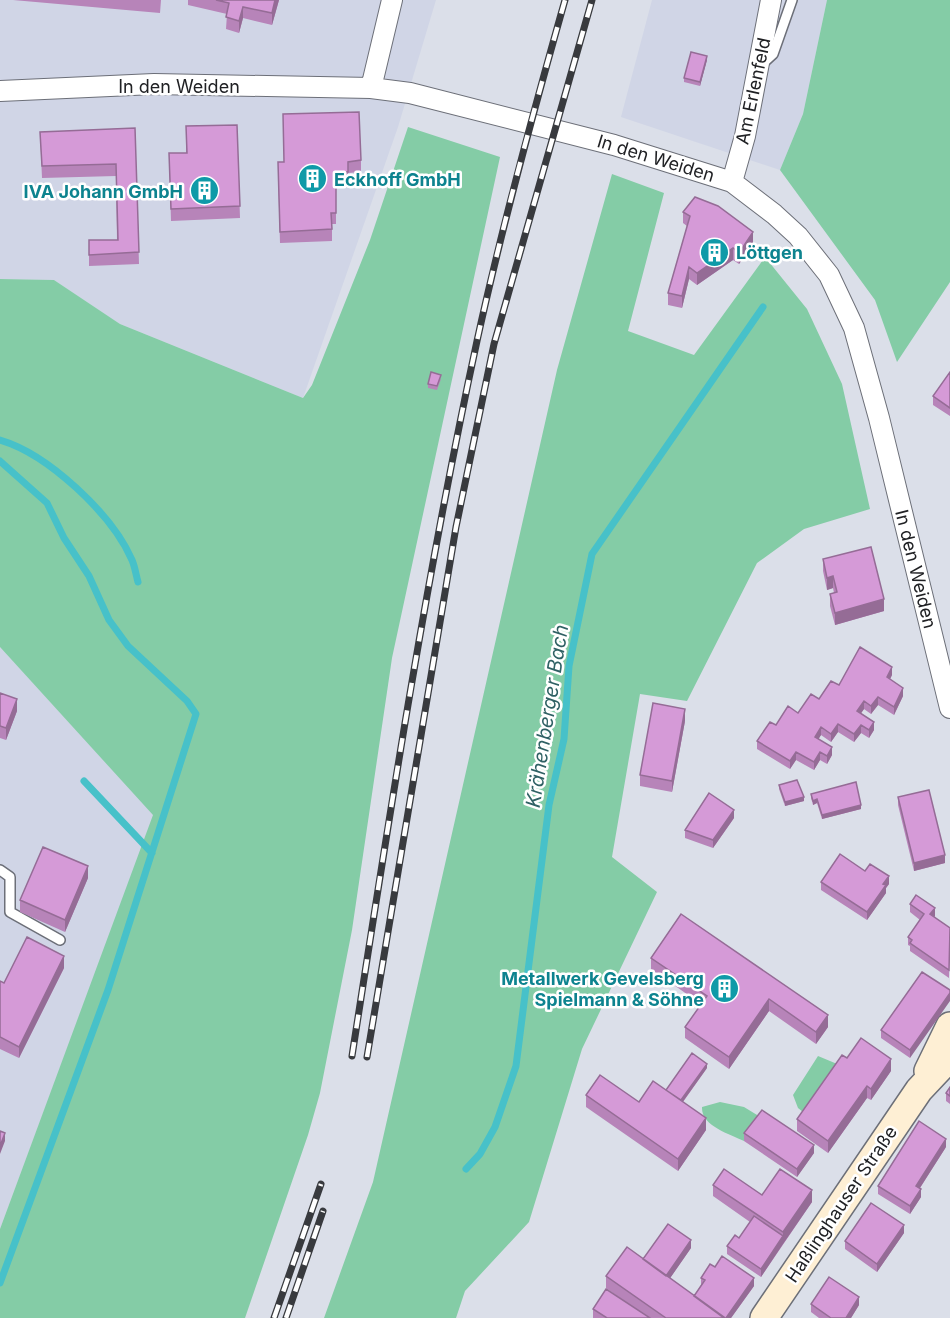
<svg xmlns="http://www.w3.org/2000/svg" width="950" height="1318" font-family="Inter,sans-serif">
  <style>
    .built { fill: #d0d5e6 }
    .green { fill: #84cca6 }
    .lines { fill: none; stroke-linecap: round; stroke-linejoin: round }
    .stream { stroke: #47c1c9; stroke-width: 7 }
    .lane-casing { stroke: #6c6f78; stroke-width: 12 }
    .street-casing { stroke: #6c6f78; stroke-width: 22 }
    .secondary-casing { stroke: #6c6f78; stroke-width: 30 }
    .lane { stroke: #fff; stroke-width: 9 }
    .street { stroke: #fff; stroke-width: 20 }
    .secondary { stroke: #feefd4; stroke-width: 27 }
    .rail-casing { stroke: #383a3e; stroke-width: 7 }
    .rail { stroke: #fff; stroke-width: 4.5; stroke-dasharray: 14; stroke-linecap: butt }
    .wall { fill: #b784b9 }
    .shaded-wall { fill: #956c96 }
    .building { fill: #d59ad7; stroke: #956c96; stroke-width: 1.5 }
    .labels { text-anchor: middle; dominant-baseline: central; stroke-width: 5; stroke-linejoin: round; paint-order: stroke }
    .street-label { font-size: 18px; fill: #202124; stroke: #fff }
    .culture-label { font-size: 18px; font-weight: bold; fill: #0d838f; stroke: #fff; text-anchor: start }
    .water-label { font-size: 20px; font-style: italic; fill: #2f6164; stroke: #fff }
  </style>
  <rect width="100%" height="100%" fill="#dbdfe9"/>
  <path class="built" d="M0,0h436l-38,127 -95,271 -183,-74 -66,-44 -54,-1z
    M652,0h175l-24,114 -23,56 -159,-53z
    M0,647l154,168 -154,414z"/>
  <path class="green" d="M827,0h123v282l-53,80 -22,-62 -95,-130 23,-56z
    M408,127l92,30 -108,501 -40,272 -32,163 -12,42 -63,183h-245v-89l153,-414 -153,-168v-368l54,1 66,44 183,74 9,-13 58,-145z
    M612,174l52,19 -36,138 66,24 71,-98 42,52 35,75 28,125 -66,20 -47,34 -70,138 -47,-7 -28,163 45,35 -75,157 -53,173 -64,69 -9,27h-132l49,-136 184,-812z
    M818,1056l24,10 -34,50 -10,-8 -5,-13z
    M720,1102l24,5 18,11 -18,23c-14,-7 -43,-15 -42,-34z"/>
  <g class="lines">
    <path class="stream" d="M0,440c48,14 112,74 132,120 3,7 4,15 6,22
      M0,461l47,42 17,35 25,38 20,44 19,26 59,55 9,13 -88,276 -108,293
      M84,781l68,72
      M466,1169l14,-15 15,-27 21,-61 33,-261 15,-66 5,-73 23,-112 171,-247"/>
    <defs>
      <path id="lane" d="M761,65l12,-11 19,-54
        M0,870l10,7v35l50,28"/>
      <path id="street" d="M371,88l21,-88
        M0,91l154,-7 217,4 39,5 204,52 118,37 42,32 24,22 31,39 25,53 25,90 71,290
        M732,182l13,-46 26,-136"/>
      <path id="secondary" d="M928,1071l22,-45
        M764,1318l155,-228 31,-33"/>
    </defs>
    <use href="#lane" class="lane-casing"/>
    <use href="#street" class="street-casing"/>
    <use href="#secondary" class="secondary-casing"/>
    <use href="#lane" class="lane"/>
    <use href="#street" class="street"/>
    <use href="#secondary" class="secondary"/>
    <defs>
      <path id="rail" d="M352,1056c37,-238 74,-479 125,-715 25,-115 56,-228 88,-341
        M367,1057l89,-530 38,-183 98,-344
        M274,1318l47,-134
        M286,1318l37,-107"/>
    </defs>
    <use href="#rail" class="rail-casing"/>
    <use href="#rail" class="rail"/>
  </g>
  <path class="wall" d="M13,0h148l-1,13z
    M188,0h91l-7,25 -29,-7 -4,15 -13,-4 1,-15 -39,-9z
    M707,60l-7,26 -16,-4v-4z
    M237,125l3,93 -69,3 -2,-68h17v-27z
    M135,128l4,136 -50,2v-26h28l-1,-64 -74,2 -2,-46z
    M361,160v12l-13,1v11h-12v40h-4v17l-52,2 -2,-69z
    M683,212l70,32 -14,20 -6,-4 -36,25 -8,-6 -7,29 -14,-3v-12l19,-67 -4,-3z
    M950,372v44l-17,-11v-9z
    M441,379l-4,11 -9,-2v-4z
    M823,559l61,52 -49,14 -5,-19v-12l4,-1 -1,-5 -6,2 -4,-19z
    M892,675l-2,4 13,17 -9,19 -16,-10 -7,9 -7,-5 -3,4 13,17 -5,8 -8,-5 -7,9 -16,-10 -7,10 -10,-7 -3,4 14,16 -5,9 -7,-4 -6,10 -18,-10 -6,9 -33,-20v-8l19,-16 22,-12 41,-28z
    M0,693l17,18 -11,29 -6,-2z
    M685,721l-13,71 -32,-6v-11z
    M779,785l25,16 -19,5 -6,-17z
    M811,794l50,15 -39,10 -5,-16 -4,2 -2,-7z
    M898,797l47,66 -31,8 -16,-66z
    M734,818l-21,30 -28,-10v-8z
    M865,871l24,13 -3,4v5l-19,27 -46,-30v-8z
    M88,878l-23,54 -45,-20v-12z
    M910,904l25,12 -1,1 16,11 -1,50 -39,-27v-5l-2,-1v-8l12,-17 -10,-8z
    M681,914l147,113 -12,17 -47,-33 -40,58 -44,-31v-11l16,-23 -50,-35v-11z
    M64,968l-45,90 -19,-9v-68l4,2z
    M922,972l-12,86 -29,-20v-8z
    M707,1068l-24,34 23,28 -28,41 -92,-64v-12l53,7 27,-12z
    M891,1071l-20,29 -4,-2 -39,55 -31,-22v-12z
    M950,1087v17l-4,-3v-8z
    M744,1133l70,20 -17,24 -53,-36z
    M946,1147l-26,41 1,9 -11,17 -32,-20v-8z
    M713,1185l49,10 50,7 -51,75 -34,-23v-8l12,-8 11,-16 -37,-26z
    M904,1233l-27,39 -32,-23v-8z
    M691,1248l-21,30 24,18 7,-11v-7l14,-11 39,19 -23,32h-138v-9l47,3 -34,-24v-12z
    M811,1304l48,1 -8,13h-32l-8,-6z"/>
  <path class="shaded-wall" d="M275,0h4l-7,25v-12z
    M243,7v11l-4,15v-12z
    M707,56v4l-7,26v-4z
    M753,232v12l-14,20v-11z
    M733,248v12l-36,25v-12z
    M689,267v12l-7,29v-12z
    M833,576v12l-6,2v-12z
    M884,599v12l-49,14v-12z
    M892,667v8l-5,10v-8z
    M903,688v8l-9,19v-8z
    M878,697v8l-7,9v-8z
    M17,699v12l-11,29v-12z
    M864,701v8l-7,10v-8z
    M685,709v12l-13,71v-11z
    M874,722v8l-5,8v-8z
    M838,724v8l-7,10v-8z
    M861,725v8l-7,9v-8z
    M821,727v8l-6,10v-8z
    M832,747v8l-5,9v-8z
    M796,752v8l-6,9v-8z
    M820,752v8l-6,10v-8z
    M804,797v4l-19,5v-4z
    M817,799v4l-4,2v-4z
    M861,805v4l-39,10v-4z
    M734,810v8l-21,30v-8z
    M945,855v8l-31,8v-8z
    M88,866v12l-23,54v-12z
    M889,876v8l-3,4v5l-19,27v-8l16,-28z
    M935,908v8l-5,6v-8z
    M64,956v12l-45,90v-11z
    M950,993v8l-40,57v-8z
    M769,999v12l-40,58v-12z
    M828,1015v12l-12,17v-12z
    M891,1059v12l-20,29v-11z
    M707,1064v4l-28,39v-4z
    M867,1086v12l-39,55v-12z
    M706,1118v12l-28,41v-12z
    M5,1133v8l-5,13v-8z
    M946,1139v8l-30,47v-8z
    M814,1145v8l-17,24v-8z
    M921,1189v8l-11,17v-8z
    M812,1190v12l-29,42v-12z
    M904,1225v8l-27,39v-8z
    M783,1236v8l-22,33v-8z
    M691,1240v8l-27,39v-8z
    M754,1278v8l-23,32h-5z
    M859,1297v8l-8,13h-5z"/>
  <path class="building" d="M216,0h59l-3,13 -29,-6 -4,14 -13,-4 3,-14z
    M691,52l16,4 -7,26 -16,-4z
    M359,112l2,48 -13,2v10h-12v41h-5l1,16 -52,3 -2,-70h6l-1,-48z
    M237,125l3,81 -69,3 -2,-56h18l-1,-27z
    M135,128l4,124 -50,3v-15h29l-2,-76 -74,2 -2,-34z
    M695,197l23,9 35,26 -14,21 -6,-5 -36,25 -8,-6 -7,29 -14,-3 22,-77 -7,-4z
    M431,372l10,3 -4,11 -9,-2z
    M950,372v36l-17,-12z
    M871,547l13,52 -49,14 -5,-19 7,-2 -4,-16 -6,2 -4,-19z
    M860,647l32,20 -5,10 16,11 -9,19 -16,-10 -7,9 -7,-5 -7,10 17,11 -5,8 -8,-5 -7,9 -16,-10 -7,10 -10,-7 -6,10 17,10 -5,9 -7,-4 -6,10 -18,-10 -6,9 -33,-20 13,-19 6,3 12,-19 10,7 13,-19 8,5 12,-18 8,4z
    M0,693l17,6 -11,29 -6,-2z
    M653,703l32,6 -13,72 -32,-6z
    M797,780l7,17 -19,5 -6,-17z
    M856,782l5,23 -39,10 -5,-16 -4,2 -2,-7z
    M929,790l16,65 -31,8 -16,-66z
    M709,793l25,17 -21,30 -28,-10z
    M43,847l45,19 -23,54 -45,-20z
    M840,854l25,17 5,-7 19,12 -6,8 3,1 -19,27 -46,-30z
    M916,895l19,13 -5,6 20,14 -1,42 -39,-27 2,-3 -4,-3 16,-23 -14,-10z
    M681,914l147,101 -12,17 -47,-33 -40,58 -44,-30 22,-31 -56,-38z
    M27,937l37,19 -45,91 -19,-10v-56l4,2z
    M922,972l28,18v3l-40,57 -29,-20z
    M861,1038l30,21 -20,30 -4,-3 -39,55 -31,-22 45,-64 5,3z
    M692,1053l15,11 -26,36 -15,-10z
    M600,1075l39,27 14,-21 53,37 -28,41 -92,-64z
    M950,1087v9l-4,-3z
    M762,1110l52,35 -17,24 -53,-36z
    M919,1121l27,18 -30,47 5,3 -11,17 -32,-20z
    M0,1131l5,2 -5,13z
    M724,1169l38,26 18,-26 32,21 -29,42 -70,-47z
    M871,1203l33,22 -27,39 -32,-23z
    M754,1216l29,20 -22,33 -34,-23 8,-11 4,3z
    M668,1224l23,16 -25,36 -23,-17z
    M627,1247l97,70 -1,1h-57l-60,-42z
    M722,1256l32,22 -28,40h-2l-30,-22 11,-16 -4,-2 9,-14 5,3z
    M829,1277l30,20 -13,21h-15l-20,-14z
    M606,1289l44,29h-43l-14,-9z"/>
  <defs>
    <symbol id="building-disc" viewBox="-11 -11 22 22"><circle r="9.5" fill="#0f9aa8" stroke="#fff"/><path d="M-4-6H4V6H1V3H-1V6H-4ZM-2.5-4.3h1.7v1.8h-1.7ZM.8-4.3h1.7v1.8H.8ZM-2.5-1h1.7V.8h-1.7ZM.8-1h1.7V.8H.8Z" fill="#fff"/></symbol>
  </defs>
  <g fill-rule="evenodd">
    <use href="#building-disc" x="296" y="162" width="33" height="33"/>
    <use href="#building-disc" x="188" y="174" width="33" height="33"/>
    <use href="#building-disc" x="698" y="236" width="33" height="33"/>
    <use href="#building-disc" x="708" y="972" width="33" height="33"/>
  </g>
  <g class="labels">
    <g class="street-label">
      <text x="179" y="86">In den Weiden</text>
      <text transform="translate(753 91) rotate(-78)">Am Erlenfeld</text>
      <text transform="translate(656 158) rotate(17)">In den Weiden</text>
      <text transform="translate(916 569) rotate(76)">In den Weiden</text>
      <text transform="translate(841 1204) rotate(-56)">Haßlinghauser Straße</text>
    </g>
    <g class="culture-label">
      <text x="334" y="179">Eckhoff GmbH</text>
      <text x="183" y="191" text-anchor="end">IVA Johann GmbH</text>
      <text x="736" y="252">Löttgen</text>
      <text x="704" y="978" text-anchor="end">Metallwerk Gevelsberg<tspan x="704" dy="21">Spielmann &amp; Söhne</tspan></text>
    </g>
    <g class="water-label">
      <text transform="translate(547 716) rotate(-81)">Krähenberger Bach</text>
    </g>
  </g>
</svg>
